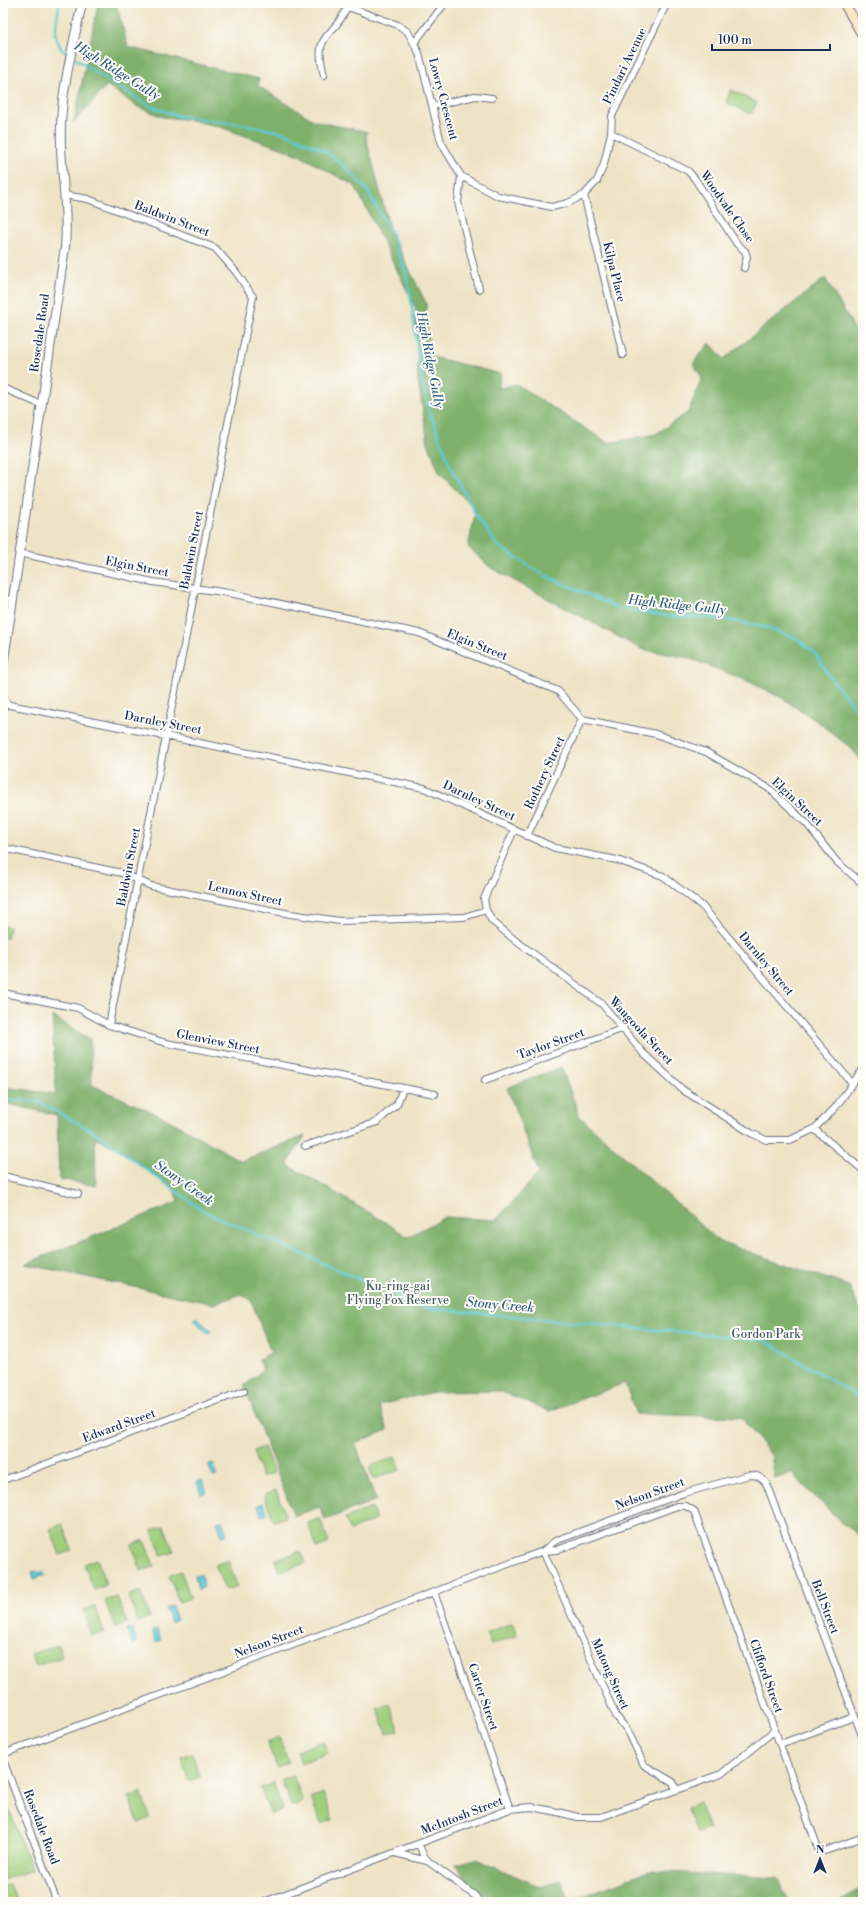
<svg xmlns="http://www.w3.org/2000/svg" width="866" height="1905" font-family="'Libre Bodoni',serif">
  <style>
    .green { fill: #9fce7d; stroke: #5d7e6e }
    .forest { fill: #7fb16c; stroke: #4d7065 }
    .water { fill: #5dcad3; stroke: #3c7c98 }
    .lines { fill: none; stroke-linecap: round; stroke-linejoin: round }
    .stream { stroke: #5dcad3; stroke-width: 2.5 }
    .minor-casing { stroke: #656e82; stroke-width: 8 }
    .tertiary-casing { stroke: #656e82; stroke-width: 10 }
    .secondary-casing { stroke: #656e82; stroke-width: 11 }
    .minor { stroke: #fff; stroke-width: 6 }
    .tertiary { stroke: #fff; stroke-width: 8 }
    .secondary { stroke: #fbe6c4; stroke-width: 9 }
    .labels { text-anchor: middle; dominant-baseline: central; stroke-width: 4; stroke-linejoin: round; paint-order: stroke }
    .street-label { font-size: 12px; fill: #1b2f5e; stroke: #fdfcf7 }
    .park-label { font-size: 12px; fill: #435f67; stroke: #fdfcf7 }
    .water-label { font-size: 13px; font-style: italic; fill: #2f5e81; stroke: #fdfcf7 }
  </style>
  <rect width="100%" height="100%" fill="#fdfcf7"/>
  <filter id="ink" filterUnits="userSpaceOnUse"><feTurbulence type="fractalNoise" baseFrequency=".025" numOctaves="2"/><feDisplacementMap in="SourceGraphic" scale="8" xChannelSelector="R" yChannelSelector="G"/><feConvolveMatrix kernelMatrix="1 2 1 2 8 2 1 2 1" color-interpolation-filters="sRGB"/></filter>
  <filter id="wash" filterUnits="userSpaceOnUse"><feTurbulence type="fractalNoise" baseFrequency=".012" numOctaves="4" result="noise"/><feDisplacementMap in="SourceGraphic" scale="16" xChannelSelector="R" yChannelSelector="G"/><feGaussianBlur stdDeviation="0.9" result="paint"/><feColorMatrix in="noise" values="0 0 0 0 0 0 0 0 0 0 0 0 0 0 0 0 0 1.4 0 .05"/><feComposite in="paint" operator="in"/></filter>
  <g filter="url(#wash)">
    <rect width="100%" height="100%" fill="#eee3c5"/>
    <path class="green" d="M731,90l26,13 -6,11 -25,-12z
      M3,925l6,2 -2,11 -4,-1z
      M264,1447l10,26 -12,4 -9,-26z
      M395,1457l5,13 -27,9 -4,-12z
      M276,1490l10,27 -12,4 -10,-26z
      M372,1508l4,12 -26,10 -5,-12z
      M320,1518l9,25 -12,5 -9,-25z
      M62,1524l10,26 -12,5 -10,-26z
      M164,1526l10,26 -12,4 -10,-26z
      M144,1540l10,26 -13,5 -9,-26z
      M301,1551l5,12 -27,9 -4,-12z
      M97,1559l9,26 -12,5 -10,-26z
      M228,1560l9,26 -12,4 -10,-25z
      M181,1571l10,27 -12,4 -10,-26z
      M140,1591l10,26 -12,5 -10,-26z
      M117,1597l10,26 -12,4 -10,-26z
      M95,1606l9,26 -12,4 -9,-26z
      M512,1623l5,12 -26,10 -5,-12z
      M58,1645l4,12 -26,9 -5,-12z
      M390,1704l9,26 -12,4 -10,-26z
      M279,1737l10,26 -12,5 -10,-26z
      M323,1741l5,12 -27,10 -4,-12z
      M192,1753l8,24 -11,4 -8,-24z
      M293,1775l10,27 -12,4 -10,-26z
      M273,1783l10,26 -12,5 -11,-26z
      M141,1792l9,26 -12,5 -9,-26z
      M323,1793l10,27 -12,4 -10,-26z
      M4,1796l28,74 -29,10v-83z
      M699,1803l10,26 -12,4 -10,-26z
      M10,1884l7,18h-14v-16z"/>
    <path class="forest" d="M98,3h18l12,44 131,32 -1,7 57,35 52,11 -1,5 24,94 36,72 3,53 72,18 -3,15 18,-5 92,59 48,-9 32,-22 14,-34 -9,-15 17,-20 14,16 101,-81 38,65v420l-11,-14 -34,-27 -36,-24 -39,-19 -55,-21 -47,-9 -150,-81 -23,-21 8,-37 -36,-36 -12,-31 -10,-62 -2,-73 -61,-122 -60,-33 -75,-26 -28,-7 -29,-3 -27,-11 -29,-21 -33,37z
      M52,1016l38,23 2,46 77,35 72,41 64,-25 -17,27 1,3 93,54 26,17 37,-20 51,3 43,-47 -32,-85 54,-21 19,50 140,125 129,44 14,30v222l-23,-17 -49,-48 -16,6 -4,-24 -30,-38 -105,-3 -11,-31 -76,28 -49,-20 -66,1 -55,13 9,25 -33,13 21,57 -51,20 -5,-13 -26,9 -50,-130 19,-16 -5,-11 13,-6 -20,-53 -9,-6 -28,10 -189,-40 153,-62 -4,-13 -50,-37 -29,-15 1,49 -37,-7 -2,-64 -54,-12v-16l53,7z
      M476,1859l65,28 20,-7 9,21 79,-30 128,7 12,24h-305l-29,-38z
      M863,1888v14h-26z"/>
    <path class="water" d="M197,1317l14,14 -3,3 -14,-14z
      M213,1463l4,13 -4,1 -5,-12z
      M202,1480l5,12 -6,2 -4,-12z
      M263,1503l4,11 -6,2 -3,-11z
      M222,1521l5,13 -5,2 -5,-14z
      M36,1571l3,2 4,-2 2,4 -11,4 -2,-7z
      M201,1574l3,11 -1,3 -5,2 -3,-15z
      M172,1606l5,14 -6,3 -5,-14z
      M132,1628l5,15 -5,2 -5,-15z
      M157,1629l4,11 -5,2 -4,-11z"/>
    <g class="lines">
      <path class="stream" d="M59,3l-4,31 6,15 57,38 32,19 29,10 69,9 37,8 39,17 22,18 20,21 25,43 14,39 6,28 10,80 9,34 20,52 27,52 21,29 46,29 74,33 49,8 50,2 44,8 35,12 19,15 14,23 29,35 5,3
        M3,1099l36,3 57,31 109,79 221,96 339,32 98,60"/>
    </g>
  </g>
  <g filter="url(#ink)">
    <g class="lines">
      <defs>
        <path id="minor" d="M337,3l61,22 10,7 11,21 22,89 7,12 13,22 37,20 54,11 16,-4 16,-8 13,-14 7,-17 7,-31 1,-17 55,-113
          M414,43l31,-40
          M324,75c-12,-45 10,-35 23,-68
          M433,106l42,-10 17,2
          M611,133l77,38 7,8 42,65 8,7 2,6 -3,11
          M461,176l-3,26 21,87
          M64,195l24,4 127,49 21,24 17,25 -144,728
          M584,195l39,160
          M3,388l39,17
          M19,553l134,29 76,11 190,40 139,58 24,28 74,15 50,18 64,37 37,35 30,38 26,22
          M5,704l419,84 131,60 62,12 46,16 39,30 150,177
          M514,830l-30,69 2,11 6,11 24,20 86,63 41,49 40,37 68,43 15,7h24l24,-11 49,41
          M527,836l55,-117
          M3,848l119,25 29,13 139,28 50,7 124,-4 22,-7
          M3,993l75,15 31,17 57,18 269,51
          M485,1080l139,-52
          M814,1129l21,-21 28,-39
          M305,1146l72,-24 20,-18 6,-16
          M3,1176l75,18
          M3,1480l241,-89
          M543,1551l12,-10 129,-48 65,-18c8,0 12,2 17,8l97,255
          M543,1551l73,165 12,15 16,34 29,17 3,8
          M434,1592l76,217
          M780,1744l74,-27
          M3,1754l540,-203 14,-1 120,-44h9l8,5 124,337 7,3 38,-14
          M3,1760l54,142
          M419,1844l4,11 6,7 45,33 6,7
          M395,1853l32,8
          M264,1902l246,-93 21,-2 22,4 25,6h23l120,-43 54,-44"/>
        <path id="tertiary" d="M3,666l62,-419c4,-40 -6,-81 -4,-121 1,-39 13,-85 21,-123
          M3,698l2,3 -2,6"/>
        <path id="secondary" d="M844,3l19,33"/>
      </defs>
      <use href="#minor" class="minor-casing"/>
      <use href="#tertiary" class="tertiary-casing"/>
      <use href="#secondary" class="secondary-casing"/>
      <use href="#minor" class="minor"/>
      <use href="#tertiary" class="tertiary"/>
      <use href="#secondary" class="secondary"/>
    </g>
  </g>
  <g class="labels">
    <g class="street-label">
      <text transform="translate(625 66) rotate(-64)">Pindari Avenue</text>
      <text transform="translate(443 99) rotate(75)">Lowry Crescent</text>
      <text transform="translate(727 207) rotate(55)">Woodvale Close</text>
      <text transform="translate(172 219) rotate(21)">Baldwin Street</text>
      <text transform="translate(614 272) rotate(76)">Kilpa Place</text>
      <text transform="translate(40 333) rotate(-82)">Rosedale Road</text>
      <text transform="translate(192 550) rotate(-79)">Baldwin Street</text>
      <text transform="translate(137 567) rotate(11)">Elgin Street</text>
      <text transform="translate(477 645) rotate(22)">Elgin Street</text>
      <text transform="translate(163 723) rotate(11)">Darnley Street</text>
      <text transform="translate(545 773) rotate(-65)">Rothery Street</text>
      <text transform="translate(479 801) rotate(25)">Darnley Street</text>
      <text transform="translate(797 802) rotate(43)">Elgin Street</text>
      <text transform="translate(129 867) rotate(-79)">Baldwin Street</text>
      <text transform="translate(245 894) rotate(12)">Lennox Street</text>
      <text transform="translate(766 964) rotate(50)">Darnley Street</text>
      <text transform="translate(641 1031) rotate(47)">Waugoola Street</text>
      <text transform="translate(218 1042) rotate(11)">Glenview Street</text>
      <text transform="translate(551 1044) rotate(-20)">Taylor Street</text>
      <text transform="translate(119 1426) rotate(-20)">Edward Street</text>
      <text transform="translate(650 1494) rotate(-20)">Nelson Street</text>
      <text transform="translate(825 1607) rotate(69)">Bell Street</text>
      <text transform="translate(269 1642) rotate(-21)">Nelson Street</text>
      <text transform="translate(610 1674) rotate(66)">Matong Street</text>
      <text transform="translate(766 1676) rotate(70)">Clifford Street</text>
      <text transform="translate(483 1697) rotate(71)">Carter Street</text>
      <text transform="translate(462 1816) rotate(-21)">McIntosh Street</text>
      <text transform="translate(41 1827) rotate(69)">Rosedale Road</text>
    </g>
    <g class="park-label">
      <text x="398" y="1286">Ku-ring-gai<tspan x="398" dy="14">Flying Fox Reserve</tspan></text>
      <text x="766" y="1334">Gordon Park</text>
    </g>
    <g class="water-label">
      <text transform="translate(117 71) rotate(32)">High Ridge Gully</text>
      <text transform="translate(430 360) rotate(79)">High Ridge Gully</text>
      <text transform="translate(677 605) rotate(6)">High Ridge Gully</text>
      <text transform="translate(184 1183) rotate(35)">Stony Creek</text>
      <text transform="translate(500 1305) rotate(5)">Stony Creek</text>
    </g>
  </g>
  <rect width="866" height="1905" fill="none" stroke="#fdfcf7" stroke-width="16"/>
  <g transform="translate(820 1859)" stroke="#fdfcf7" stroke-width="3" paint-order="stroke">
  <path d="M0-3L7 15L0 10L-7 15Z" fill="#1b2f5e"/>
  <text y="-6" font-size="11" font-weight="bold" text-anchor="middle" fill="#1b2f5e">N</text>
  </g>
  <path d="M712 44v6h118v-6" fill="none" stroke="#1b2f5e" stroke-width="2"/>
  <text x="718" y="44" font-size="12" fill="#1b2f5e" stroke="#fdfcf7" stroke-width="3" paint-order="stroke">100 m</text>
</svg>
